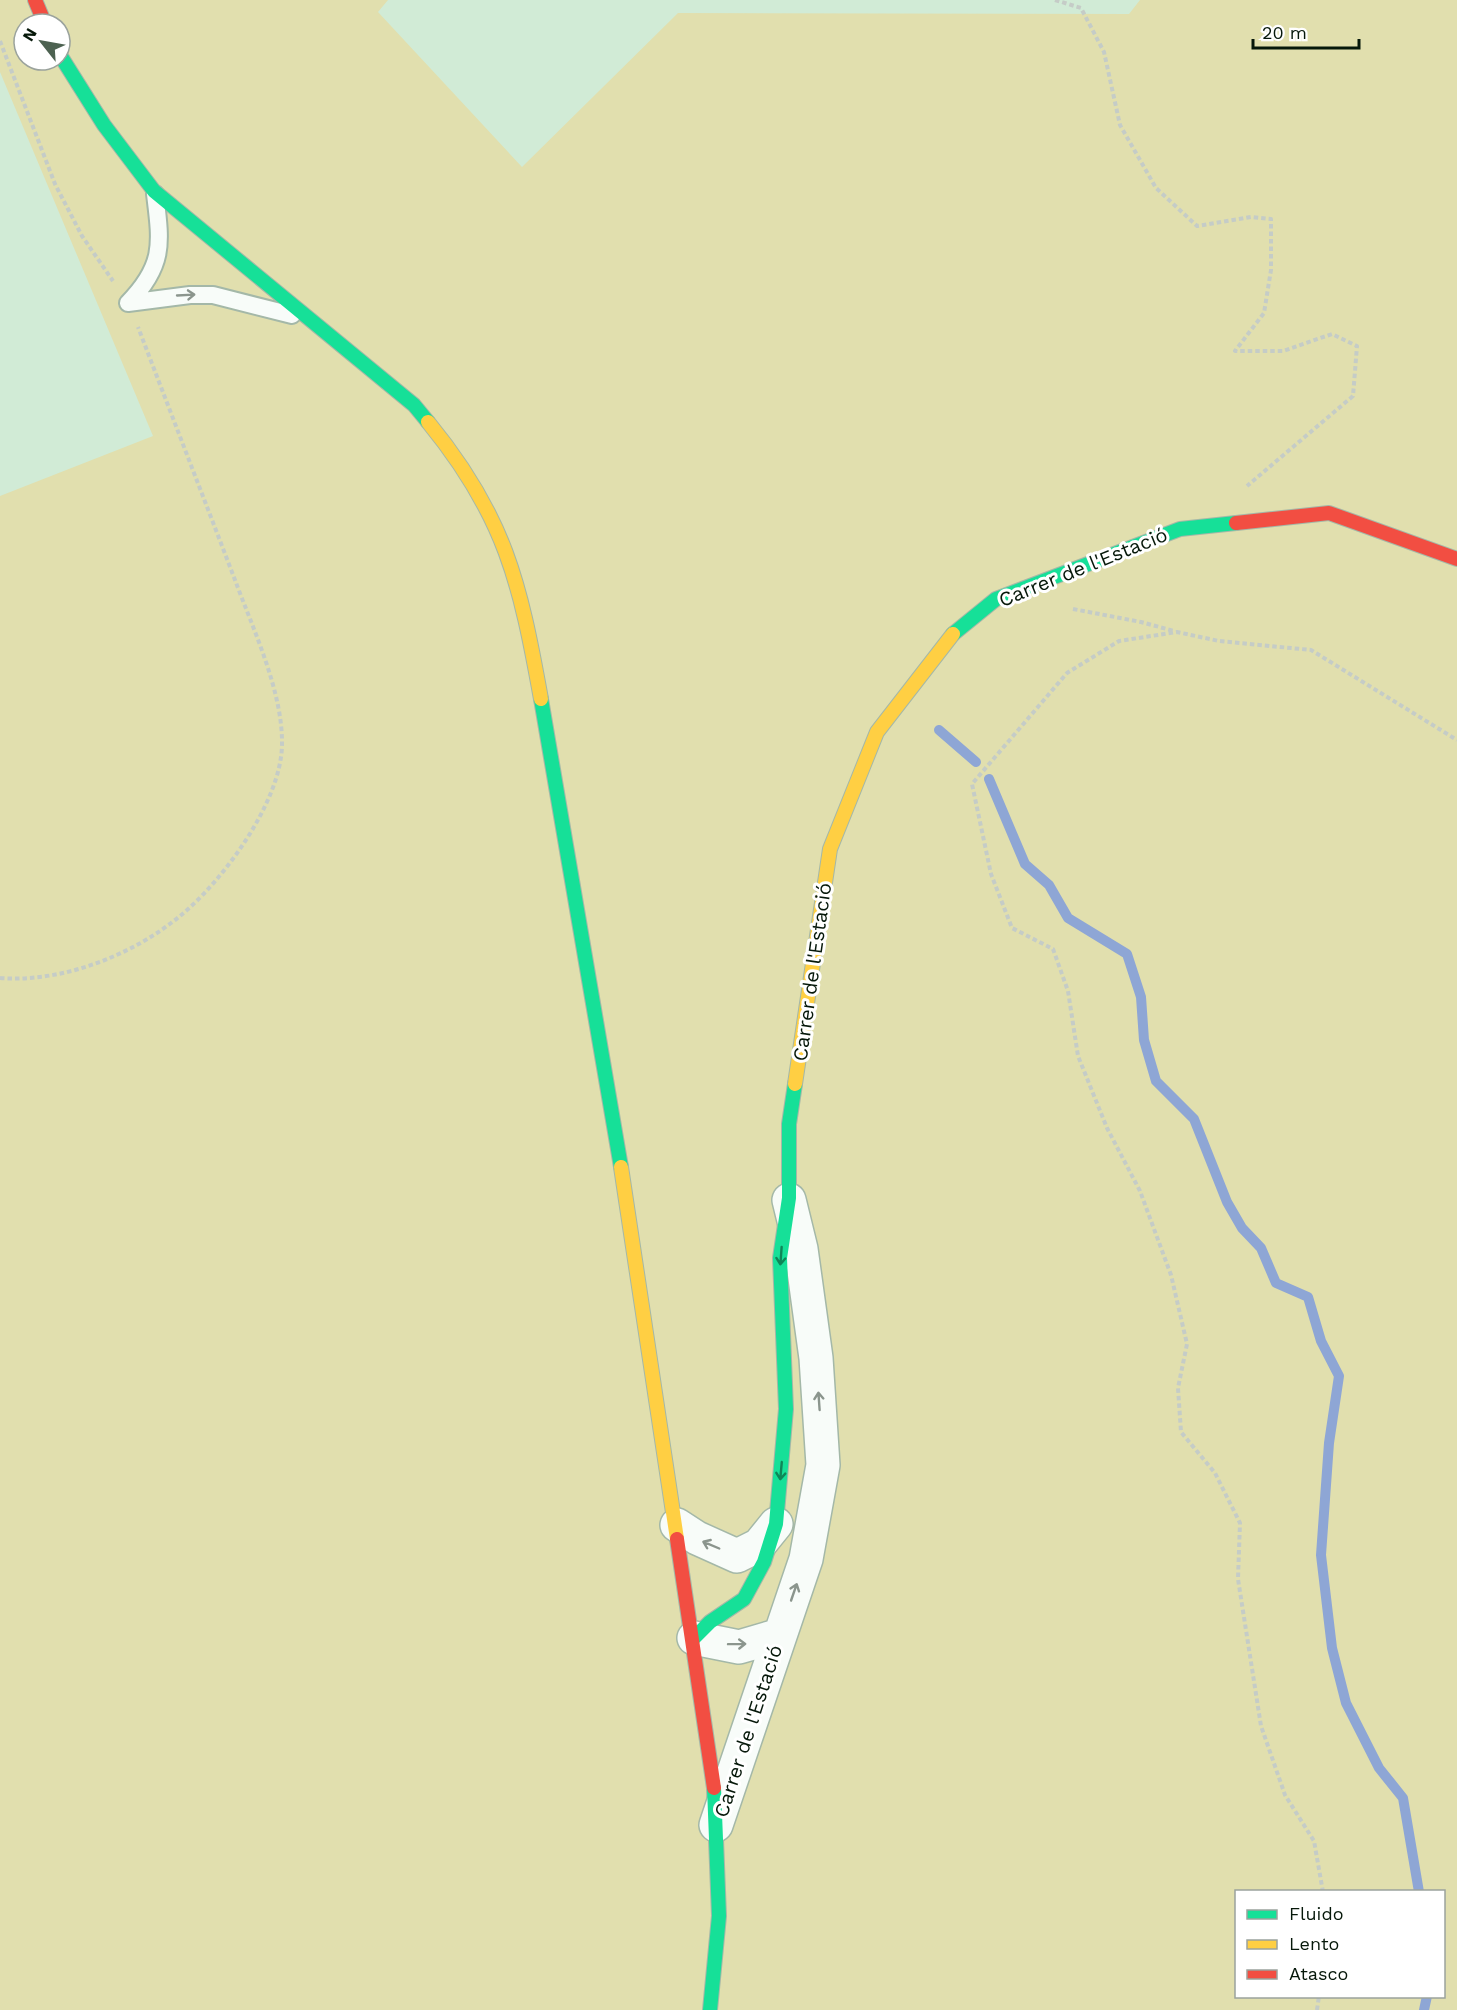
<svg xmlns="http://www.w3.org/2000/svg" width="1457" height="2010" font-family="'Work Sans',sans-serif">
  <style>
    .green { fill: #e1dfae; fill-rule: evenodd }
    .lines { fill: none; stroke-linecap: round; stroke-linejoin: round }
    .stream { stroke: #8ea6d5; stroke-width: 10 }
    .lane-casing { stroke: #a4b8a8; stroke-width: 20 }
    .street-casing { stroke: #a4b8a8; stroke-width: 36 }
    .fast-casing { stroke: #a4b8a8; stroke-width: 16 }
    .slow-casing { stroke: #a4b8a8; stroke-width: 16 }
    .jam-casing { stroke: #a4b8a8; stroke-width: 16 }
    .path { stroke: #c5ccc7; stroke-width: 4; stroke-dasharray: 4.5 3; stroke-linecap: butt }
    .lane { stroke: #f8fcf9; stroke-width: 16 }
    .street { stroke: #f8fcf9; stroke-width: 33 }
    .fast { stroke: #16e098; stroke-width: 14 }
    .slow { stroke: #ffcf43; stroke-width: 14 }
    .jam { stroke: #f24e42; stroke-width: 14 }
    .oneway { stroke: #8b958d }
    .oneway2 { stroke: #0f8658 }
    .labels { text-anchor: middle; dominant-baseline: central; stroke-width: 6; stroke-linejoin: round; paint-order: stroke }
    .street-label { font-size: 20px; fill: #06180a; stroke: #fff }
  </style>
  <rect width="100%" height="100%" fill="#d1ebd6"/>
  <path class="green" d="M0,0h388l-10,12 144,155 156,-154 451,1 11,-14h317v2010h-1457v-1514l153,-60 -153,-364zM24,24h36v36h-36zM1236,1892h208v104h-208z"/>
  <g class="lines">
    <path class="stream" d="M939,730l37,32
      M989,779l36,85 24,21 19,33 59,36 14,43 3,43 12,41 38,38 33,83 15,26 19,20 15,35 32,14 13,44 18,35 -10,67 -8,112 11,93 14,55 33,65 24,30 16,94
      M1424,2010l3,-14"/>
    <defs>
      <path id="lane" d="M128,303l62,-8h23l79,20
        M128,303c37,-38 33,-60 27,-109"/>
      <path id="street" d="M677,1525l20,13 40,18 22,-11 17,-21
        M694,1638l45,9 41,-12
        M716,1825l90,-266 17,-94 -7,-107 -15,-109 -12,-49"/>
      <path id="fast" d="M60,55l44,70 50,66 260,214 14,17
        M953,634l43,-35 184,-70 56,-6
        M541,699l80,468
        M694,1638l16,-16 34,-23 20,-37 12,-38 10,-115 -6,-151 9,-60v-74l6,-40
        M710,2010l9,-94 -5,-128"/>
      <path id="slow" d="M428,422c77,94 92,160 113,277
        M795,1084l35,-235 47,-117 76,-98
        M621,1167l56,372"/>
      <path id="jam" d="M35,0l10,24
        M1236,523l93,-10 128,46
        M677,1539l37,249"/>
    </defs>
    <use href="#lane" class="lane-casing"/>
    <use href="#street" class="street-casing"/>
    <use href="#fast" class="fast-casing"/>
    <use href="#slow" class="slow-casing"/>
    <use href="#jam" class="jam-casing"/>
    <path class="path" d="M1055,0l26,8 23,44 16,73 36,63 41,38 54,-9 20,2v51l-7,43 -29,38h48l49,-17 25,12 -4,50 -106,90
      M0,41l55,143 27,52 31,45
      M1073,609l68,13 33,9
      M0,978c62,5 133,-23 180,-62 43,-35 101,-114 102,-171 1,-53 -29,-116 -47,-165 -32,-84 -65,-169 -97,-253
      M1323,1892l-9,-51 -29,-46 -24,-69 -23,-147 2,-56 -25,-50 -34,-41 -3,-44 9,-44 -16,-69 -31,-84 -33,-63 -29,-72 -10,-65 -15,-42 -41,-21 -21,-54 -19,-90 95,-111 52,-32 58,-9 42,9 92,9 146,90
      M1317,2010l2,-14"/>
    <use href="#lane" class="lane"/>
    <use href="#street" class="street"/>
    <use href="#fast" class="fast"/>
    <use href="#slow" class="slow"/>
    <use href="#jam" class="jam"/>
  </g>
  <defs><path id="oneway-shaft" d="M-6 0H5M1.5-3L5.5 0L1.5 3" fill="none" stroke-width="1.6" stroke-linecap="round" stroke-linejoin="round" transform="scale(1.5)"/></defs>
  <g class="oneway">
    <use href="#oneway-shaft" transform="translate(186 295) rotate(-3)"/>
    <use href="#oneway-shaft" transform="translate(819 1401) rotate(-94)"/>
    <use href="#oneway-shaft" transform="translate(711 1545) rotate(-157)"/>
    <use href="#oneway-shaft" transform="translate(794 1592) rotate(-71)"/>
    <use href="#oneway-shaft" transform="translate(737 1644) rotate(-1)"/>
  </g>
  <g class="oneway2">
    <use href="#oneway-shaft" transform="translate(781 1256) rotate(94)"/>
    <use href="#oneway-shaft" transform="translate(781 1471) rotate(95)"/>
  </g>
  <g class="labels">
    <g class="street-label">
      <text transform="translate(1083 567) rotate(-22)">Carrer de l'Estació</text>
      <text transform="translate(812 972) rotate(-82)">Carrer de l'Estació</text>
      <text transform="translate(748 1731) rotate(-72)">Carrer de l'Estació</text>
    </g>
  </g>
  <rect x="1235" y="1890" width="210" height="108" fill="#ffffff" stroke="#9ba39d" stroke-width="1.5"/>
  <rect x="1247" y="1910" width="30" height="9" fill="#16e098" stroke="#9ba39d" stroke-width="1.5"/>
  <text x="1289" y="1920" font-size="18" fill="#06180a">Fluido</text>
  <rect x="1247" y="1940" width="30" height="9" fill="#ffcf43" stroke="#9ba39d" stroke-width="1.5"/>
  <text x="1289" y="1950" font-size="18" fill="#06180a">Lento</text>
  <rect x="1247" y="1970" width="30" height="9" fill="#f24e42" stroke="#9ba39d" stroke-width="1.5"/>
  <text x="1289" y="1980" font-size="18" fill="#06180a">Atasco</text>
  <g transform="translate(42 42) rotate(301)"><circle r="28" fill="#ffffff" stroke="#9ba39d" stroke-width="1.5"/>
  <path d="M0-4.5L10 22L0 15L-10 22Z" fill="#4d6251"/>
  <text y="-9" font-size="16" font-weight="bold" text-anchor="middle" fill="#06180a">N</text>
  </g>
  <path d="M1253 39v9h106v-9" fill="none" stroke="#06180a" stroke-width="3"/>
  <text x="1262" y="39" font-size="18" fill="#06180a" stroke="#ffffff" stroke-width="4.5" paint-order="stroke">20 m</text>
</svg>
